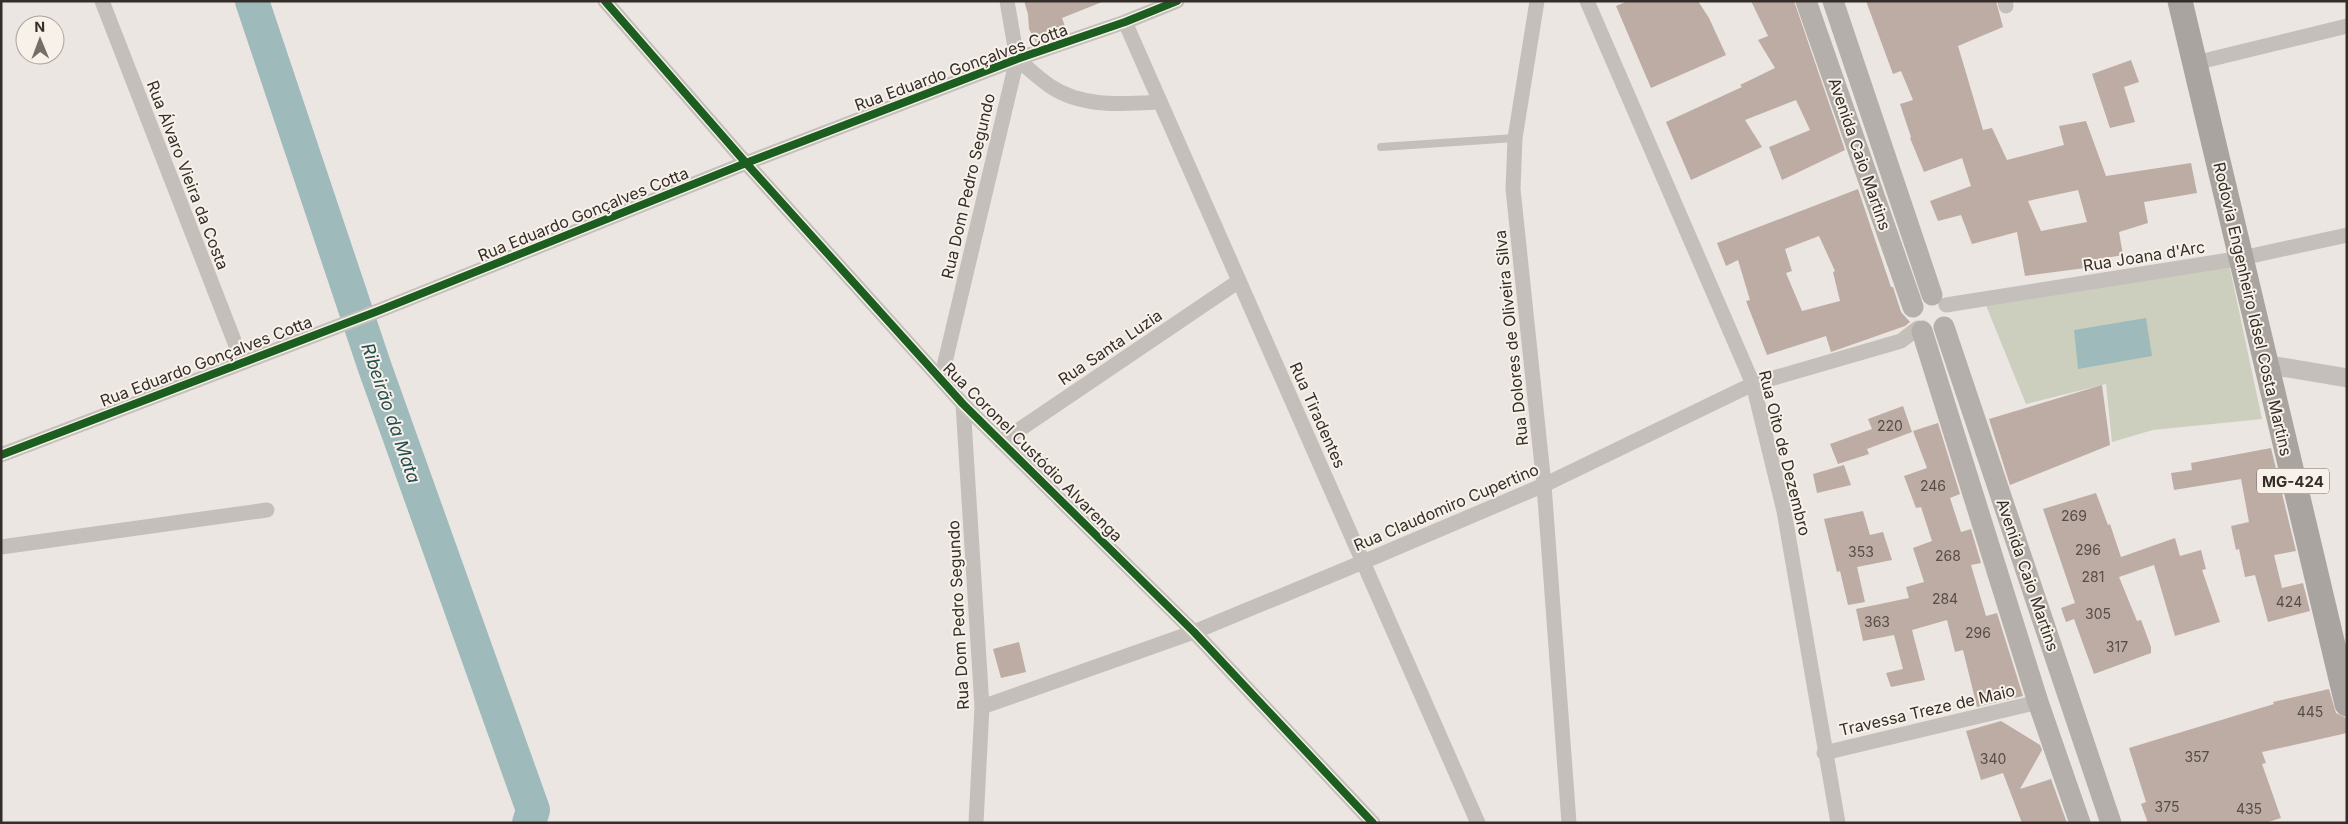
<svg xmlns="http://www.w3.org/2000/svg" width="2348" height="824" font-family="Inter,sans-serif">
  <style>
    .green { fill: #cccfbd }
    .water { fill: #9fbaba }
    .lines { fill: none; stroke-linecap: round; stroke-linejoin: round }
    .river { stroke: #9fbaba; stroke-width: 34 }
    .building { fill: #bdaca4; fill-rule: evenodd }
    .service { stroke: #c4bfba; stroke-width: 8 }
    .minor { stroke: #c4bfba; stroke-width: 15 }
    .tertiary { stroke: #c4bfba; stroke-width: 19 }
    .secondary { stroke: #b5afab; stroke-width: 21 }
    .trunk { stroke: #aaa4a0; stroke-width: 25 }
    .cycleway-casing { stroke: #f7f1e9; stroke-width: 11 }
    .cycleway { stroke: #1b5e20; stroke-width: 8 }
    .labels { text-anchor: middle; dominant-baseline: central; stroke-width: 4; stroke-linejoin: round; paint-order: stroke }
    .number-label { font-size: 14px; fill: #564d48 }
    .shield { fill: #f7f1e9; stroke: #6e6863; stroke-width: 1 }
    .shield-label { font-size: 15px; font-weight: bold; fill: #342d29 }
    .street-label { font-size: 16px; fill: #342d29; stroke: #f7f1e9 }
    .water-label { font-size: 18px; font-style: italic; fill: #234d51; stroke: #f7f1e9 }
  </style>
  <rect width="100%" height="100%" fill="#ebe6e1"/>
  <path class="green" d="M2229,264l33,155 -109,11 -41,12 -6,-58 -80,20 -41,-101z"/>
  <path class="water" d="M2146,318l6,38 -74,13 -4,-39z"/>
  <g class="lines">
    <path class="river" d="M252,1l123,367 158,442 -4,13"/>
  </g>
  <path class="building" d="M1024,1h77l1,1 -40,16 5,14 -31,10 -7,-13 -1,-15z
    M1628,1h70l11,17 17,37 -75,33 -35,-82z
    M1751,1h43l51,149 -63,30 -13,-33 41,-17 -14,-30 -51,20 17,27 -71,33 -25,-58 76,-35 -2,-2 35,-17 -17,-28 10,-4z
    M1866,1h130l7,26 -45,19 25,84 9,-2 15,32 57,-15 -5,-19 27,-5 20,55 85,-13 6,30 -53,9 4,21 -29,9 4,23 -40,7 2,6 -60,8 -8,-44 -45,12 -11,-29 -23,6 -8,-20 41,-15 -9,-28 -38,14 -14,-34 1,-1 -11,-33 13,-4 -12,-29 -8,3zM2078,190l9,32 -46,9 -13,-30z
    M2131,60l8,22 -15,5 11,35 -25,6 -18,-54z
    M1858,189l33,98h2l8,25 9,10 -5,4 -74,26 -5,-16 -59,19 -21,-54 4,-1 -12,-40 -12,6 -9,-23zM1819,236l16,35 -2,1 7,29 -38,10 -16,-38 6,-2 -7,-22z
    M2102,385l8,60 -100,40 -21,-66z
    M1903,406l9,26 -45,17 2,5 -31,10 -8,-20 42,-15 -4,-10z
    M1938,423l22,71 -10,4 11,34 10,-3 10,34 -10,2 15,51 11,-3 26,83 -46,11 -14,-57 -8,2 -8,-32 -35,10 13,50 -34,7 -5,-14 17,-4 -9,-34 -31,6 -7,-32 53,-11 -3,-11 18,-5 -11,-34 19,-7 -11,-34 -5,1 -12,-32 23,-8 -14,-37z
    M2271,448l25,103 -22,4 8,33 21,-5 7,28 -42,11 -13,-47 -10,2 -6,-28 -3,1 -5,-24 18,-4 -8,-43 -67,11 -3,-17 21,-3 -1,-7z
    M1844,465l7,20 -34,8 -4,-19z
    M2096,493l12,32 2,-1 11,33 54,-19 5,18 21,-6 5,19 -4,1 18,52 -45,14 -21,-71 -35,12 18,44 4,-1 10,27v6l-57,21 -20,-55 -8,3 -5,-14 14,-5 -32,-94z
    M1863,511l7,24 13,-3 9,28 -35,7 8,35 -17,3 -8,-34 -3,1 -13,-53z
    M1019,642l7,30 -25,6 -8,-29z
    M2329,689l7,24 10,5 1,15 -85,19 4,11 -4,1 19,54 -16,5h-117l-7,-19 5,-2 -17,-54 145,-44 -1,-2z
    M2001,721l39,24 2,5 -22,39 31,-10 16,44h-45l-19,-50 -22,7 -15,-49z"/>
  <g class="lines">
    <path class="service" d="M1381,147l134,-9"/>
    <path class="minor" d="M102,1l140,360
      M605,1l141,162 217,241 231,228 179,191
      M1537,1l-22,137 -2,51 31,296 25,338
      M1587,1l166,383 31,127 54,312
      M2005,1l1,5
      M1125,22l353,801
      M1017,59c11,9 21,19 33,27 32,22 74,18 110,16
      M2195,63l152,-37
      M1946,305l296,-47 105,-23
      M941,379l76,-320 -10,-58
      M963,404l19,303 -6,116
      M1001,442l238,-161
      M1,455l377,-144 368,-148 271,-104 108,-37 52,-21
      M1,547l266,-37
      M982,707l212,-75 169,-70 181,-77 209,-101 148,-43 17,-13
      M1824,753l214,-51"/>
    <path class="tertiary" d="M2264,364l83,14"/>
    <path class="secondary" d="M1806,1l107,306
      M1833,1l99,294
      M1944,327l167,496
      M1922,331l116,371 42,121"/>
    <path class="trunk" d="M2180,1l167,703"/>
    <defs>
      <path id="cycleway" d="M605,1l141,162 217,241 231,228 179,191
        M1,455l377,-144 368,-148 271,-104 108,-37 52,-21"/>
    </defs>
    <use href="#cycleway" class="cycleway-casing"/>
    <use href="#cycleway" class="cycleway"/>
  </g>
  <g class="labels">
    <g class="number-label">
      <text x="1890" y="425">220</text>
      <text x="1933" y="485">246</text>
      <text x="2074" y="515">269</text>
      <text x="2088" y="549">296</text>
      <text x="1861" y="551">353</text>
      <text x="1948" y="555">268</text>
      <text x="2093" y="576">281</text>
      <text x="1945" y="598">284</text>
      <text x="2289" y="601">424</text>
      <text x="2098" y="613">305</text>
      <text x="1877" y="621">363</text>
      <text x="1978" y="632">296</text>
      <text x="2117" y="646">317</text>
      <text x="2310" y="711">445</text>
      <text x="2197" y="756">357</text>
      <text x="1993" y="758">340</text>
      <text x="2167" y="806">375</text>
      <text x="2249" y="808">435</text>
    </g>
    <rect class="shield" x="2257" y="468.5" width="72" height="25" rx="4"/>
    <g class="shield-label">
      <text x="2293" y="481">MG-424</text>
    </g>
    <g class="street-label">
      <text transform="translate(961 67) rotate(-20)">Rua Eduardo Gonçalves Cotta</text>
      <text transform="translate(1860 154) rotate(71)">Avenida Caio Martins</text>
      <text transform="translate(188 175) rotate(69)">Rua Álvaro Vieira da Costa</text>
      <text transform="translate(968 186) rotate(-77)">Rua Dom Pedro Segundo</text>
      <text transform="translate(583 214) rotate(-22)">Rua Eduardo Gonçalves Cotta</text>
      <text transform="translate(2144 256) rotate(-9)">Rua Joana d'Arc</text>
      <text transform="translate(2253 309) rotate(77)">Rodovia Engenheiro Idsel Costa Martins</text>
      <text transform="translate(1511 338) rotate(-96)">Rua Dolores de Oliveira Silva</text>
      <text transform="translate(1110 347) rotate(-34)">Rua Santa Luzia</text>
      <text transform="translate(206 361) rotate(-21)">Rua Eduardo Gonçalves Cotta</text>
      <text transform="translate(1318 415) rotate(66)">Rua Tiradentes</text>
      <text transform="translate(1033 452) rotate(45)">Rua Coronel Custódio Alvarenga</text>
      <text transform="translate(1785 453) rotate(76)">Rua Oito de Dezembro</text>
      <text transform="translate(1446 507) rotate(-23)">Rua Claudomiro Cupertino</text>
      <text transform="translate(2028 575) rotate(71)">Avenida Caio Martins</text>
      <text transform="translate(958 615) rotate(-93)">Rua Dom Pedro Segundo</text>
      <text transform="translate(1927 710) rotate(-13)">Travessa Treze de Maio</text>
    </g>
    <g class="water-label">
      <text transform="translate(391 413) rotate(71)">Ribeirão da Mata</text>
    </g>
  </g>
  <rect width="2348" height="824" fill="none" stroke="#342d29" stroke-width="5"/>
  <g transform="translate(40 40) rotate(359)"><circle r="24" fill="#f7f1e9" stroke="#a9a39c"/>
  <path d="M0-4L9 19L0 12L-9 19Z" fill="#746e69"/>
  <text y="-8" font-size="14" font-weight="bold" text-anchor="middle" fill="#342d29">N</text>
  </g>
</svg>
